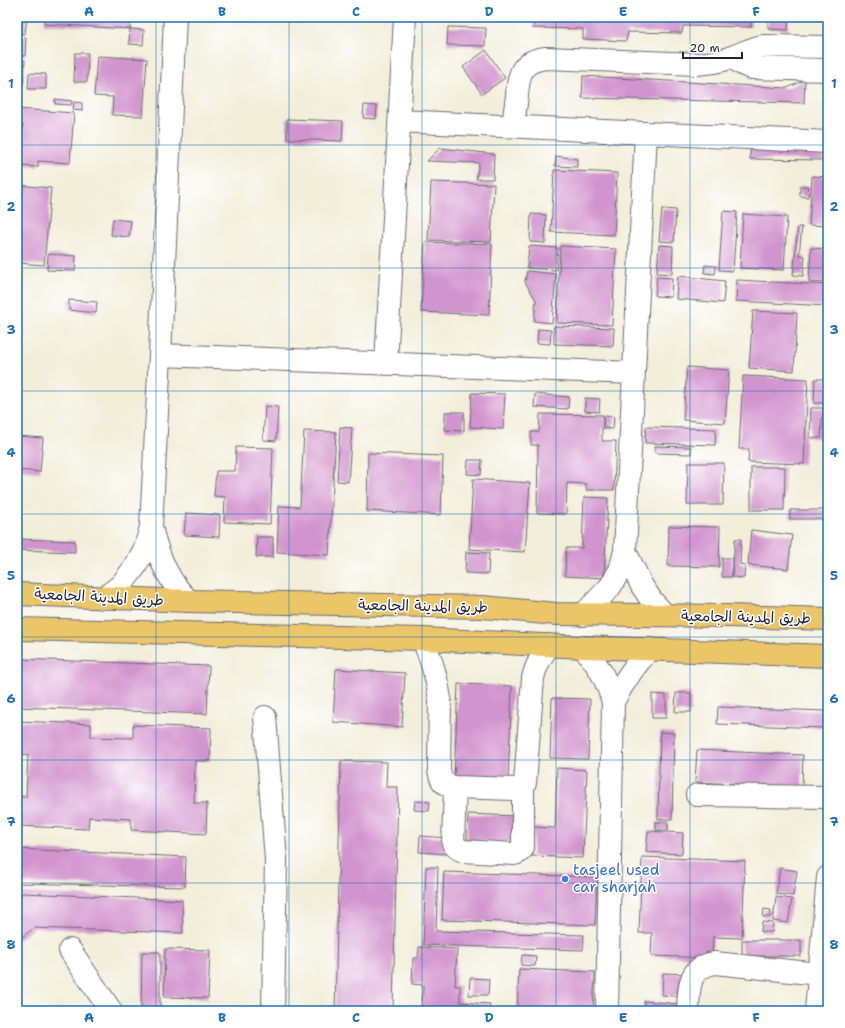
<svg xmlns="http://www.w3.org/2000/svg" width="845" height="1028" font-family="'Shantell Sans','Playpen Sans Arabic',sans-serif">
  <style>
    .building { fill: #d294ce }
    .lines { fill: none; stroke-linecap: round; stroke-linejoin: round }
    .minor-casing { stroke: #6b6973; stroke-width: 24 }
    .major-casing { stroke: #6b6973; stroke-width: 24 }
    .minor { stroke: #fff; stroke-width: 22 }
    .major { stroke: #ebc669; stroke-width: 22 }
    .grid { fill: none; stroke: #1f6fb2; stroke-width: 1; stroke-opacity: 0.55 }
    .shop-dot { fill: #3f7fe0; stroke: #fff; stroke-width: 1.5 }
    .labels { text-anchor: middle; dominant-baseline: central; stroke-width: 3; stroke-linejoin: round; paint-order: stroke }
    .street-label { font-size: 15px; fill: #22223b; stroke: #fff }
    .shop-label { font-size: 15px; fill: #366cbe; stroke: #fff; text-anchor: start }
    .neatline { fill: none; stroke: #1f6fb2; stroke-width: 1.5 }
    .grid-label { font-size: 13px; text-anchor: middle; font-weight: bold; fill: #1f6fb2 }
  </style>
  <rect width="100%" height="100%" fill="#fff"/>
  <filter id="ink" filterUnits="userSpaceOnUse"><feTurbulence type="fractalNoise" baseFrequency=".025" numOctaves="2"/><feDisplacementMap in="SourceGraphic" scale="8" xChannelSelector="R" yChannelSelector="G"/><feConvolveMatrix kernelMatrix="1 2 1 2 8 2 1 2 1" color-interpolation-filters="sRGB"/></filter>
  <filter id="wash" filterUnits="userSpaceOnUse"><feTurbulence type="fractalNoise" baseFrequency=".012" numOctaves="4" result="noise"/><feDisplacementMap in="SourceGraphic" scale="16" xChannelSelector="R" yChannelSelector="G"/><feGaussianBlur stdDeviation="0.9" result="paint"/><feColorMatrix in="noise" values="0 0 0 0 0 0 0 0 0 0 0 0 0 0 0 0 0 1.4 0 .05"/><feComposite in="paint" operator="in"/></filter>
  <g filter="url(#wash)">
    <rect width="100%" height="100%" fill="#f2eeda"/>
    <g id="blocks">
      <path class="building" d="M17,17h10l-2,17 -8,-1z
        M45,17h86l-1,12 -86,-5z
        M465,17h286v10l-68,-1 -1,7 -54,-1 -2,9 -43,-2v-10l-50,-1 1,-6 -69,-4z
        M768,17h21l-1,13 -20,-1z
        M448,27l38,1 -1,18 -38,-1z
        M130,29l14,1 -1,15 -14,-1z
        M17,37l9,1 -1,18h-8z
        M486,50l19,28 -23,16 -19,-27z
        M75,53h13l-1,29h-13z
        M97,56l50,3 -4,57 -31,-1 1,-18 -19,-1z
        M17,60h8l-2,24 -6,-1z
        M29,73l17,1v15h-18z
        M583,76l204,12 18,-8 -1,23 -222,-5z
        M55,99l17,2 -1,4 -16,-1z
        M74,102l8,1v8l-9,-1z
        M364,105l13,1 -1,13 -13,-1z
        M17,109l57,4 -4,50 -32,-2v6l-18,-1 3,-41h-6z
        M287,119l56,2 -1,20 -55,-2z
        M751,141l73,3 -1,16 -73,-1z
        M440,148l54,6 -1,25h-17l3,-16 -52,-2z
        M556,156l21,3v8l-22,-1z
        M554,170l63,3 -3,62 -63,-3z
        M812,176l16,1v49l-19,-1z
        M431,182l63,2 -3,58 -63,-2z
        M17,185l34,3 -7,77 -27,-2z
        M800,186h9l-1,11 -8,-1z
        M662,209l14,1 -2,32 -15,-1z
        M723,211l14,1 -4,59 -14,-1z
        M531,214l15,1 -1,28 -15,-1z
        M743,214l44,3 -3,53 -44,-2z
        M113,219l18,2 -2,16 -18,-2z
        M798,227h4l-3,28 6,1 -2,20 -10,-1z
        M425,242l67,2 -3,71 -68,-3z
        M659,245l14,1 -1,28 -15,-1z
        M529,246l29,2 -2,22 -29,-2z
        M560,246l56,3 -4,76 -55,-2z
        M811,248l17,1v34l-19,-1z
        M48,254l28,2 -1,15 -28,-1z
        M705,265l11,1 -1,8 -11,-1z
        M527,271l29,3 -4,49 -18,-2 2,-21 -11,-18z
        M678,276l47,5 -2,22 -47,-4z
        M657,277l15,1 -1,19 -16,-1z
        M737,280l91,5v21l-92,-5z
        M69,300l28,2 -1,11 -27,-3z
        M753,311l44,2 -3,58 -45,-3z
        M554,326l60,2 -1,18 -59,-2z
        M538,329l13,1 -1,14 -13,-1z
        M687,367l42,3 -4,53 -42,-3z
        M743,376l65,3 -4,85 -56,-2 1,-13h-10z
        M815,379h13v24h-14z
        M472,393l33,1 -2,35 -33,-2z
        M535,394l34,3 -1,12 -34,-2z
        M585,398l15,1 -1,13 -14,-1z
        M265,406l13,1 -2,34 -13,-1z
        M811,408h12l-2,30h-11z
        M445,412h19v19l-19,-1z
        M540,414l63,1v12l1,-11 10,1 -1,12 -11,-1v13h14l-2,49h-28v-6l-19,-1 -1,31 -29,-1 1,-68h-7v-13h8z
        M340,427l12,1 -4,54 -11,-1z
        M646,427l70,2 -1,16 -70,-2z
        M304,431l32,1 -7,123 -52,-3 2,-46 21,1z
        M17,436l26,2 -3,34 -23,-2z
        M655,446l36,1v7l-36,-1z
        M236,447l37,1 -3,76 -46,-2 1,-25 -11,-1 2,-25h19z
        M368,453l75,3 -2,59 -74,-4z
        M468,460h14l-1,15 -14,-1z
        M688,463h36l-1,42h-36z
        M751,467h34l-1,43h-33z
        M473,479l57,4 -5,69 -56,-3z
        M584,497l24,1 -4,80 -39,-2 1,-28h16z
        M790,510h35v9h-35z
        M186,513l34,2 -1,22 -35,-2z
        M669,526l51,1 -1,40 -51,-1z
        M751,530l41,5 -4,34 -40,-4z
        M257,537h16v20h-17z
        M17,539l58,2v11l-58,-2z
        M735,539h6l-1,25 5,1 -1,13 -12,-1z
        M466,552l23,1 -1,21 -23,-1z
        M722,558h10v19h-10z
        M19,659l190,7 -2,48 -190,-7z
        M336,669l69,4 -3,54 -69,-5z
        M458,684l54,2 -4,96 -54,-2z
        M676,693h15v19h-16z
        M652,694l14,1v23h-14z
        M552,698l38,1 -2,60 -38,-1z
        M718,707l107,4 -1,17 -107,-4z
        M17,721l74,3v13l42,1v-13l78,3 -1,33h-15l-1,42h13l-1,31 -75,-4v-11l-42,-2 -1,12 -71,-3v-30l9,1 2,-42 -11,-1z
        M660,732l14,1 -2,86h-14z
        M697,750l106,5 -1,32 -107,-5z
        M341,761l46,1 -1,25h12l-5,224h-58z
        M557,768l30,2 -4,88 -51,-2 2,-29 21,1z
        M415,801l15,1 -1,9 -15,-1z
        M468,814l48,2 -1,27 -48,-3z
        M656,822h12v8h-12z
        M648,831l35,2 -1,21 -36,-2z
        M420,836l28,2 -1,16 -28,-2z
        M17,849l169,8 -1,30 -168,-4z
        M642,857l103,4 -3,77 -29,-1 -1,21 -61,-2 1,-23h-13z
        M426,867h12l-2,64 148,4 -1,15 -160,-5z
        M780,868l17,3 -4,25 -17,-2z
        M444,872l153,5 -2,48 -153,-5z
        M23,893l159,7 1,33 -149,-5 -17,13v-43z
        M776,897l16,2 -4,24 -15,-2z
        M764,909l7,1 -1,7h-7z
        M762,922l11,1 -1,9h-11z
        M742,940h59v16h-59z
        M419,947l38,2 -2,37h5v16l30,2 -1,7h-67l1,-26 -11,-1 1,-26h5z
        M165,949l45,1 -2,48 -44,-1z
        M142,952h18v59h-19z
        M522,955l14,1 -1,10 -14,-1z
        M519,969l76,3 -2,39h-76z
        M663,973l25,1 -2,23 -24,-2z
        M470,978l19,1 -1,16h-19z
        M644,1001l36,3v7h-36z"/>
    </g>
  </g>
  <g filter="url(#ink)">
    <use href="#blocks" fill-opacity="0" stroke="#6b6973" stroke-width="1"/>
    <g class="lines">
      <defs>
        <path id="minor" d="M733,57c6,6 11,9 19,11l76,2
          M400,121l428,21
          M513,126c1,-10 3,-21 4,-31 2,-22 4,-34 29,-37l151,6c12,-1 24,-2 35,-7 11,-4 19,-9 31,-11l65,1
          M160,355l474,18
          M386,364l19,-347
          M151,527c5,21 11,40 24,58 4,6 9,11 14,16
          M625,551l17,35 10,15 13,14
          M104,598l17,-13 14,-18 10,-19 6,-21 9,-172 15,-338
          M583,615l27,-28 10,-17 5,-19 21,-418
          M423,639c8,21 14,38 17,60l-1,71c2,11 4,15 16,17l59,2 9,-2 2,-4 8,-105c3,-13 8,-23 17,-33
          M583,647c16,19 23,31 30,55l-6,309
          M613,702c10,-19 21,-37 37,-53
          M265,717l11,143 -3,151
          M455,787l-2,56c2,4 5,6 10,8l51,3c4,0 6,-2 9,-6v-61
          M697,795l131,2
          M70,950l41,61
          M688,1011c1,-22 -1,-44 27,-48l104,11
          M816,1011l12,-134"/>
        <path id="major" d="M17,594l172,7 294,6 73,7 172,2 100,3
          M17,629l406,10 160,8 245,9"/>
      </defs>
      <use href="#minor" class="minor-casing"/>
      <use href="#major" class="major-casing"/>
      <use href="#minor" class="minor"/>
      <use href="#major" class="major"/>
    </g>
  </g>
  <path class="grid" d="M156,17v994M289,17v994M422,17v994M556,17v994M690,17v994M17,145h811M17,268h811M17,391h811M17,514h811M17,637h811M17,760h811M17,883h811"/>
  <circle class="shop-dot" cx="565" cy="879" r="4"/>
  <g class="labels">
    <g class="street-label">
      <text transform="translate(99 597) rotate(3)">طريق المدينة الجامعية</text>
      <text transform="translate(423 606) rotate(1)">طريق المدينة الجامعية</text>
      <text transform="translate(746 617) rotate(1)">طريق المدينة الجامعية</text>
    </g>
    <g class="shop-label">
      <text x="573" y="870">tasjeel used<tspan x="573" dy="17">car sharjah</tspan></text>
    </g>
  </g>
  <rect width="845" height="1028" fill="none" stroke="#fff" stroke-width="44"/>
  <path d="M683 52v6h59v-6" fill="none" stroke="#22223b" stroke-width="2"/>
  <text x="689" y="52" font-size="12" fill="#22223b" stroke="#ffffff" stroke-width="3" paint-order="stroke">20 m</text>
  <rect x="22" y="22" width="801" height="984" class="neatline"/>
  <g class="grid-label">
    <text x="89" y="16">A</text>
    <text x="222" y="16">B</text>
    <text x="356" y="16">C</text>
    <text x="489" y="16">D</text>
    <text x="623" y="16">E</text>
    <text x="756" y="16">F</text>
    <text x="11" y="88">1</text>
    <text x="834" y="88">1</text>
    <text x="11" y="211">2</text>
    <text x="834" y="211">2</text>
    <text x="11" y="334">3</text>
    <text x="834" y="334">3</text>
    <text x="11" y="457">4</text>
    <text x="834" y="457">4</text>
    <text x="11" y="580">5</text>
    <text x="834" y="580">5</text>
    <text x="11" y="703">6</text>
    <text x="834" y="703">6</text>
    <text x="11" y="826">7</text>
    <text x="834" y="826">7</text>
    <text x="11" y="949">8</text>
    <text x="834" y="949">8</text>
    <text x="89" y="1022">A</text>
    <text x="222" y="1022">B</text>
    <text x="356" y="1022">C</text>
    <text x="489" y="1022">D</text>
    <text x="623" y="1022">E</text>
    <text x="756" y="1022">F</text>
  </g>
</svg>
